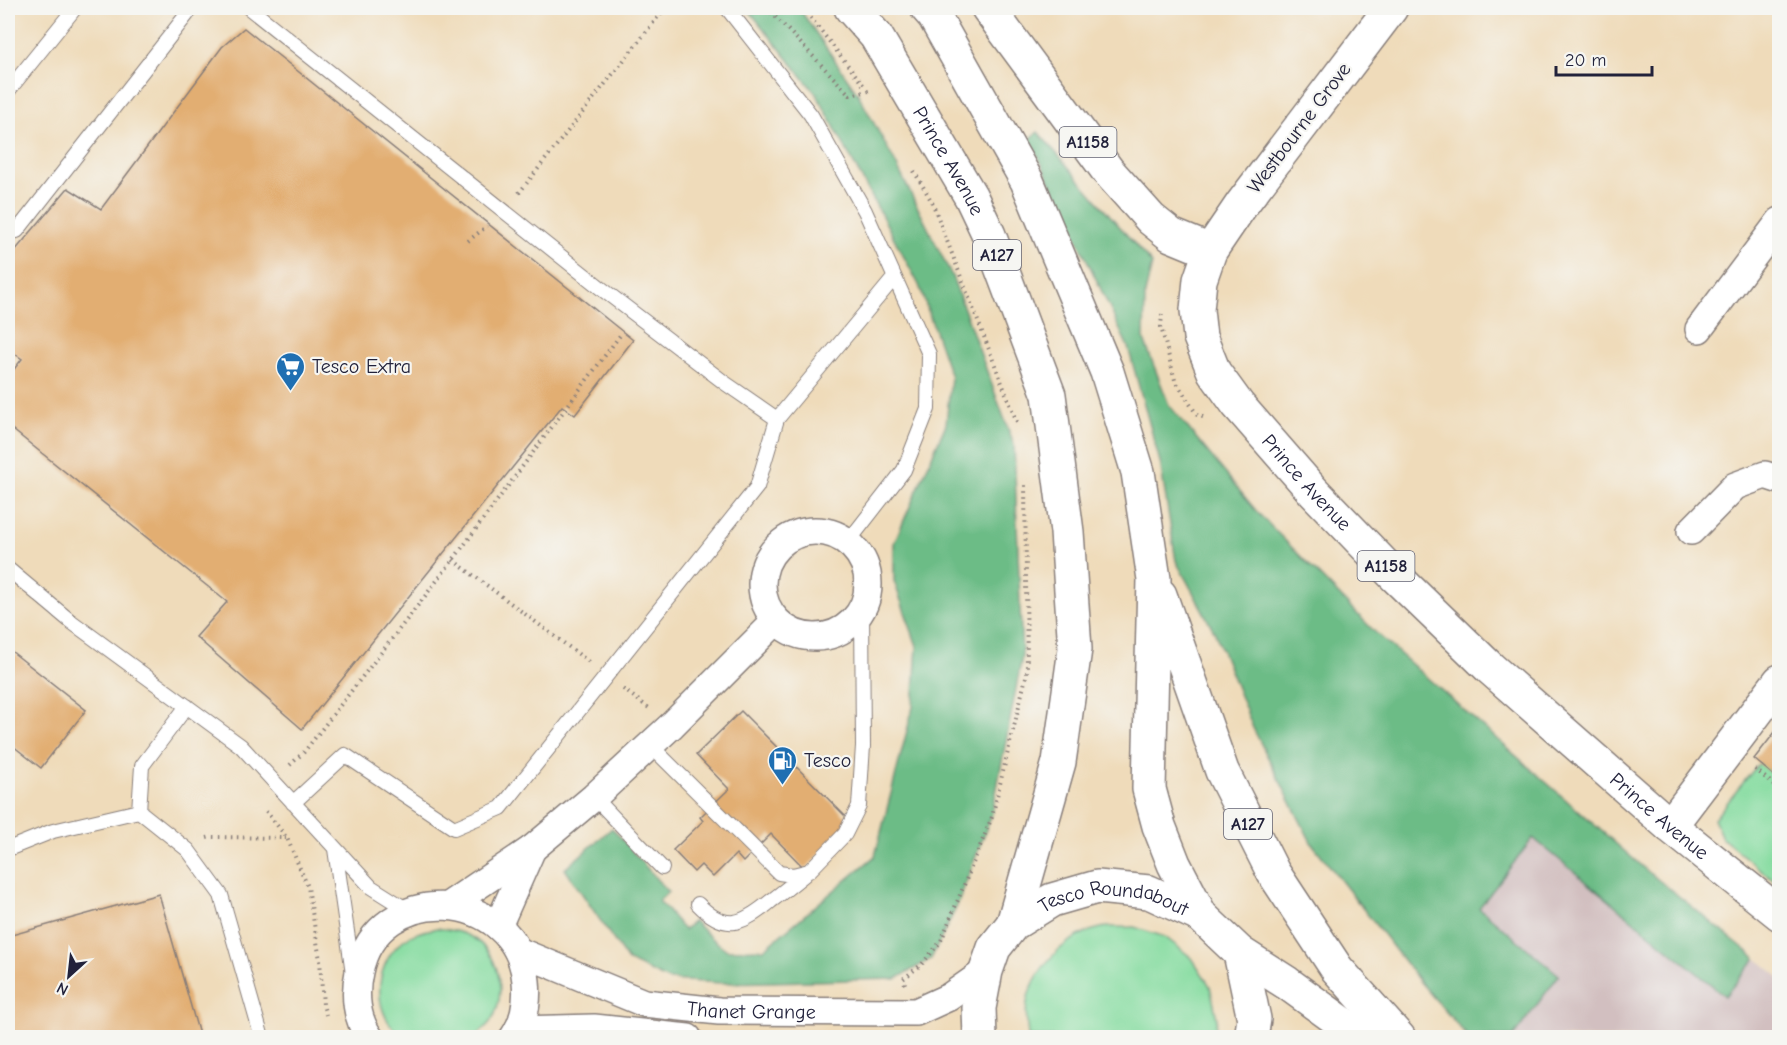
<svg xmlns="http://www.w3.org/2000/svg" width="1787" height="1045" font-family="'Comic Neue',sans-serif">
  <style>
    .industrial { fill: #d2bfc0 }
    .green { fill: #86dca0; stroke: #547f6e; stroke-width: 1.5 }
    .forest { fill: #6cbc86; stroke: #476f60; stroke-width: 1.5 }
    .building { fill: #e2ae72 }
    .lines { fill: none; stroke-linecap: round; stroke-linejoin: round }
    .service-casing { stroke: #887e7a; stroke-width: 16 }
    .minor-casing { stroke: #887e7a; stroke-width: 30 }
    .primary-casing { stroke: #887e7a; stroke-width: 36 }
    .trunk-casing { stroke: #887e7a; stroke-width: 36 }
    .path { stroke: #887e7a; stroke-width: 4; stroke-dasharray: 1.5 4.5; stroke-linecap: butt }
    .service { stroke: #fff; stroke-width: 14 }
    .minor { stroke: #fff; stroke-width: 27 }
    .primary { stroke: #fff; stroke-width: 33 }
    .trunk { stroke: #fff; stroke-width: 33 }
    .labels { text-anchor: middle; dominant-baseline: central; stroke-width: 4.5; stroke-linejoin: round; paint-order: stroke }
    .shield { fill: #f6f6f2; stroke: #626272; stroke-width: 1.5 }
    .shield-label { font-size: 18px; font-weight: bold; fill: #22223b }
    .street-label { font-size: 20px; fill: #22223b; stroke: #f6f6f2 }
    .poi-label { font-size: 20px; fill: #22223b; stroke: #f6f6f2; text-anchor: start }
  </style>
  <rect width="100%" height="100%" fill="#f6f6f2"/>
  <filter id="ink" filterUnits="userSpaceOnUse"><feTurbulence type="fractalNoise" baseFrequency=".0167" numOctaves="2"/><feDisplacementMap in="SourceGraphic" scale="12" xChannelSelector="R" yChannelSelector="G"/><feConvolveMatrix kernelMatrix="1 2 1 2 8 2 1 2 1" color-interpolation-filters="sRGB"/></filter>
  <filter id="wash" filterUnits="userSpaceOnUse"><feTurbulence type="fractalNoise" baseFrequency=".008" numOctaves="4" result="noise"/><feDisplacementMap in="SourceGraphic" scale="24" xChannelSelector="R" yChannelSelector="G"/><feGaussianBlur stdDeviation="1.35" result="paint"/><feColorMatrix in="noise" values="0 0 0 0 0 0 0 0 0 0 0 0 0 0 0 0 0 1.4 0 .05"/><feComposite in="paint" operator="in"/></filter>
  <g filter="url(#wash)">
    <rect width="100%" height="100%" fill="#efdbba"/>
    <path class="industrial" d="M1533,838l192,158 31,-38 23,19v57l-2,4 -264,-1 46,-62 -80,-66z"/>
    <path class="green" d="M1759,763l20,17v105l-57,-47 -8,-19z
      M1134,927l31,10 27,21 18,28 7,33 -3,18h-186c-1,-14 -4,-32 2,-46 12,-30 39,-57 71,-63 10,-2 22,0 33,-1z
      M437,928c13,2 24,3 36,10 23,14 32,45 24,70 -3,12 -12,21 -22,29h-71c-32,-20 -31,-68 -5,-93 10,-10 24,-13 38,-16z"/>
    <path class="forest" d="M747,8h52l59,86 36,66 58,116 62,169 8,212 -30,157 -35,92 -26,53 -35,20 -174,4 -54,-3 -40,-19 -63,-92 47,-41 56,64 -9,9 25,29 10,-9 17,17 16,12 37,-1 111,-93 38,-149 4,-61 -23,-65v-38l52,-119 5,-47 -32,-92 -102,-190z
      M1038,132l114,132 -7,30 -1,46 25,65 89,108 117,119 271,238 110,88 -31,38 -192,-158 -54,70 80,67 -46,62h-45l-47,-54 -110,-141 -58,-114 -38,-95 -39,-72 -16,-99 -32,-115 -98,-208z"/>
    <g id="blocks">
      <path class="building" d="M244,28l389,312 -58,75 -13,-9 -260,323 -106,-92 31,-35 -219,-176v-49l14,-18 -14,-10v-90l60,-71 33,21 121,-162z
        M11,651l75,59 -45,58 -33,-26v-87z
        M741,711l110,111 -46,47 -34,-35 -28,28 -7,-8 -23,23 -12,-12 -7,7 -21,-22 30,-29 -3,-4 29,-28 -33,-34z
        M1779,727v53l-25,-21z
        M159,894l41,144h-192v-102z"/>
    </g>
  </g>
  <g filter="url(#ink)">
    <use href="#blocks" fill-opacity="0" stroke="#887e7a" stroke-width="1.5"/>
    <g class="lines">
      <defs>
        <path id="service" d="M249,8l353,281 123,94 52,36
          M727,8l84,107 54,96 64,143 -1,55 -24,61 -56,72
          M8,91l67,-83
          M8,233l9,-2 175,-223
          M8,569l61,51 172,126 130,141 38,24
          M650,745l129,128 14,2 16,-4 36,-37 14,-28 4,-60 -1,-138
          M594,797l68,71
          M293,803l52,-48 109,73 47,-20 256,-321 20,-68 117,-141
          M139,811l3,-45 45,-60
          M8,849l45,-18 86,-20 49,39 33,45 41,143
          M335,849l18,124
          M698,904c28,29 45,20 73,-3 12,-9 23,-18 34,-27"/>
        <g id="minor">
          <path d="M1699,329l81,-108"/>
          <path d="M1691,531l44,-45 30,-11 15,5"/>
          <circle cx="815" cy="584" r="53"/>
          <path d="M449,905l83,-56 62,-52 78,-72 104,-104"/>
          <path d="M498,926l34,-77"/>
          <path id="s1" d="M518,951l126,52 75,8 197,1 33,-15 37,-26"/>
          <path d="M518,1030l76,-2 94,10"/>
          <path d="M370,1038c-14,-19 -16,-44 -11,-66 18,-93 158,-85 167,9 2,20 -1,40 -13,57"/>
        </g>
        <g id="primary">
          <path d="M988,8l120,163 43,48 20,16 39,16"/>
          <path id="s2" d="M1391,8l-149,196 -32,47 -10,29 -3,30 3,27 14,35 24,33 76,87 82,85 94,91 180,158 110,88"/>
          <path d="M1670,826l110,-145"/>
        </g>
        <g id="trunk">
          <path id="s3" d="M851,8l25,28 95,161 18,38 60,160 18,137 8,117 -16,113 -46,162"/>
          <path d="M927,8l7,8 93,165 80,191 31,100 16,107 -5,210 10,37 15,38 27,52"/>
          <path d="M1160,595l62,176 51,101 64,97 62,69"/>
          <path d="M1240,953l14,66 -3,19"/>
          <path id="s4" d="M980,1038l-1,-30 7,-37 8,-23 19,-24 39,-24 45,-13 52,5 52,24 39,37 47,30 76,55"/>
        </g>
      </defs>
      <use href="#service" class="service-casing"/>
      <use href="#minor" class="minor-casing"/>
      <use href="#primary" class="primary-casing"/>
      <use href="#trunk" class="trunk-casing"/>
      <path class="path" d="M767,8l83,87 19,-4
        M803,8l62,79
        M914,171l18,31 85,220
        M519,193l146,-185
        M468,241l19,-15
        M1162,314l-1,13 14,53 22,35 9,3
        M453,560l136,102
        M623,689l26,19
        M290,765l14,-13 149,-192 168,-226
        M1755,769l25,21
        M266,811l21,27 21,49 12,73 3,45 3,10
        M207,838l4,-1 75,1
        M905,984l-2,-5 19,-15 19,-23 51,-124 35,-144 -2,-191"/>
      <use href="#service" class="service"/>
      <use href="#minor" class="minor"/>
      <use href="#primary" class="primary"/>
      <use href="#trunk" class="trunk"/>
    </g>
  </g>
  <defs>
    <symbol id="supermarket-pin" viewBox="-11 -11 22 30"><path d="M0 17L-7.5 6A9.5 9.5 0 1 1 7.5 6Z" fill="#1f6fb2" stroke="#f6f6f2"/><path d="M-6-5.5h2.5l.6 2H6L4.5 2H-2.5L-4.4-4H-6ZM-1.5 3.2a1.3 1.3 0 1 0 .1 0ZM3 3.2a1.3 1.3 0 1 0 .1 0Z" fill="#fff"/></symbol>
    <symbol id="fuel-pin" viewBox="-11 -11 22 30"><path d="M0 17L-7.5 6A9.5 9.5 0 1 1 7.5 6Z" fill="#1f6fb2" stroke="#f6f6f2"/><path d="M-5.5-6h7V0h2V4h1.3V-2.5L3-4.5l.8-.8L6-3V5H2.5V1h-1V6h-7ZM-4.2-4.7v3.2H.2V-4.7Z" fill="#fff"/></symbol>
  </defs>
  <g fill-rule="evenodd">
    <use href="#supermarket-pin" x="274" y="350" width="33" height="45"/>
    <use href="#fuel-pin" x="766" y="744" width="33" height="45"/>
  </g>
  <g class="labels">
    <g class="shield">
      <rect x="1059.5" y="127" width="57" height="30" rx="4.5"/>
      <rect x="973" y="240" width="48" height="30" rx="4.5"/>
      <rect x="1357.5" y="551" width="57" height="30" rx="4.5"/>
      <rect x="1224" y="809" width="48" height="30" rx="4.5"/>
    </g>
    <g class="shield-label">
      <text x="1088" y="142">A1158</text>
      <text x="997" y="255">A127</text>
      <text x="1386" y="566">A1158</text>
      <text x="1248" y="824">A127</text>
    </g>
    <g class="street-label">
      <text transform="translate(1299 128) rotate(-53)">Westbourne Grove</text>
      <text stroke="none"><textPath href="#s3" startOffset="182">Prince Avenue</textPath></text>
      <text stroke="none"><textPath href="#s2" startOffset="573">Prince Avenue</textPath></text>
      <text stroke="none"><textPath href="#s2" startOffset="1059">Prince Avenue</textPath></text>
      <text stroke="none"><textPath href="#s4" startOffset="232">Tesco Roundabout</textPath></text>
      <text stroke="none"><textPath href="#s1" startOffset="244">Thanet Grange</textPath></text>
    </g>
    <g class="poi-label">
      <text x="312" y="366">Tesco Extra</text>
      <text x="804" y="760">Tesco</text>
    </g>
  </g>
  <rect width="1787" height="1045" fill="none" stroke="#f6f6f2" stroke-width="30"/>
  <g transform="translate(69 976) rotate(207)" stroke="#f6f6f2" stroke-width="4.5" paint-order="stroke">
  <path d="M0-4.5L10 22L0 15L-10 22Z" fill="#22223b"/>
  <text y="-9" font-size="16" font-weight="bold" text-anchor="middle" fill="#22223b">N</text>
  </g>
  <path d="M1556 66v9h96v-9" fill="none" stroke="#22223b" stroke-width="3"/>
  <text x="1565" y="66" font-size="18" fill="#22223b" stroke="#f6f6f2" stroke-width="4.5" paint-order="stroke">20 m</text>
</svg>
